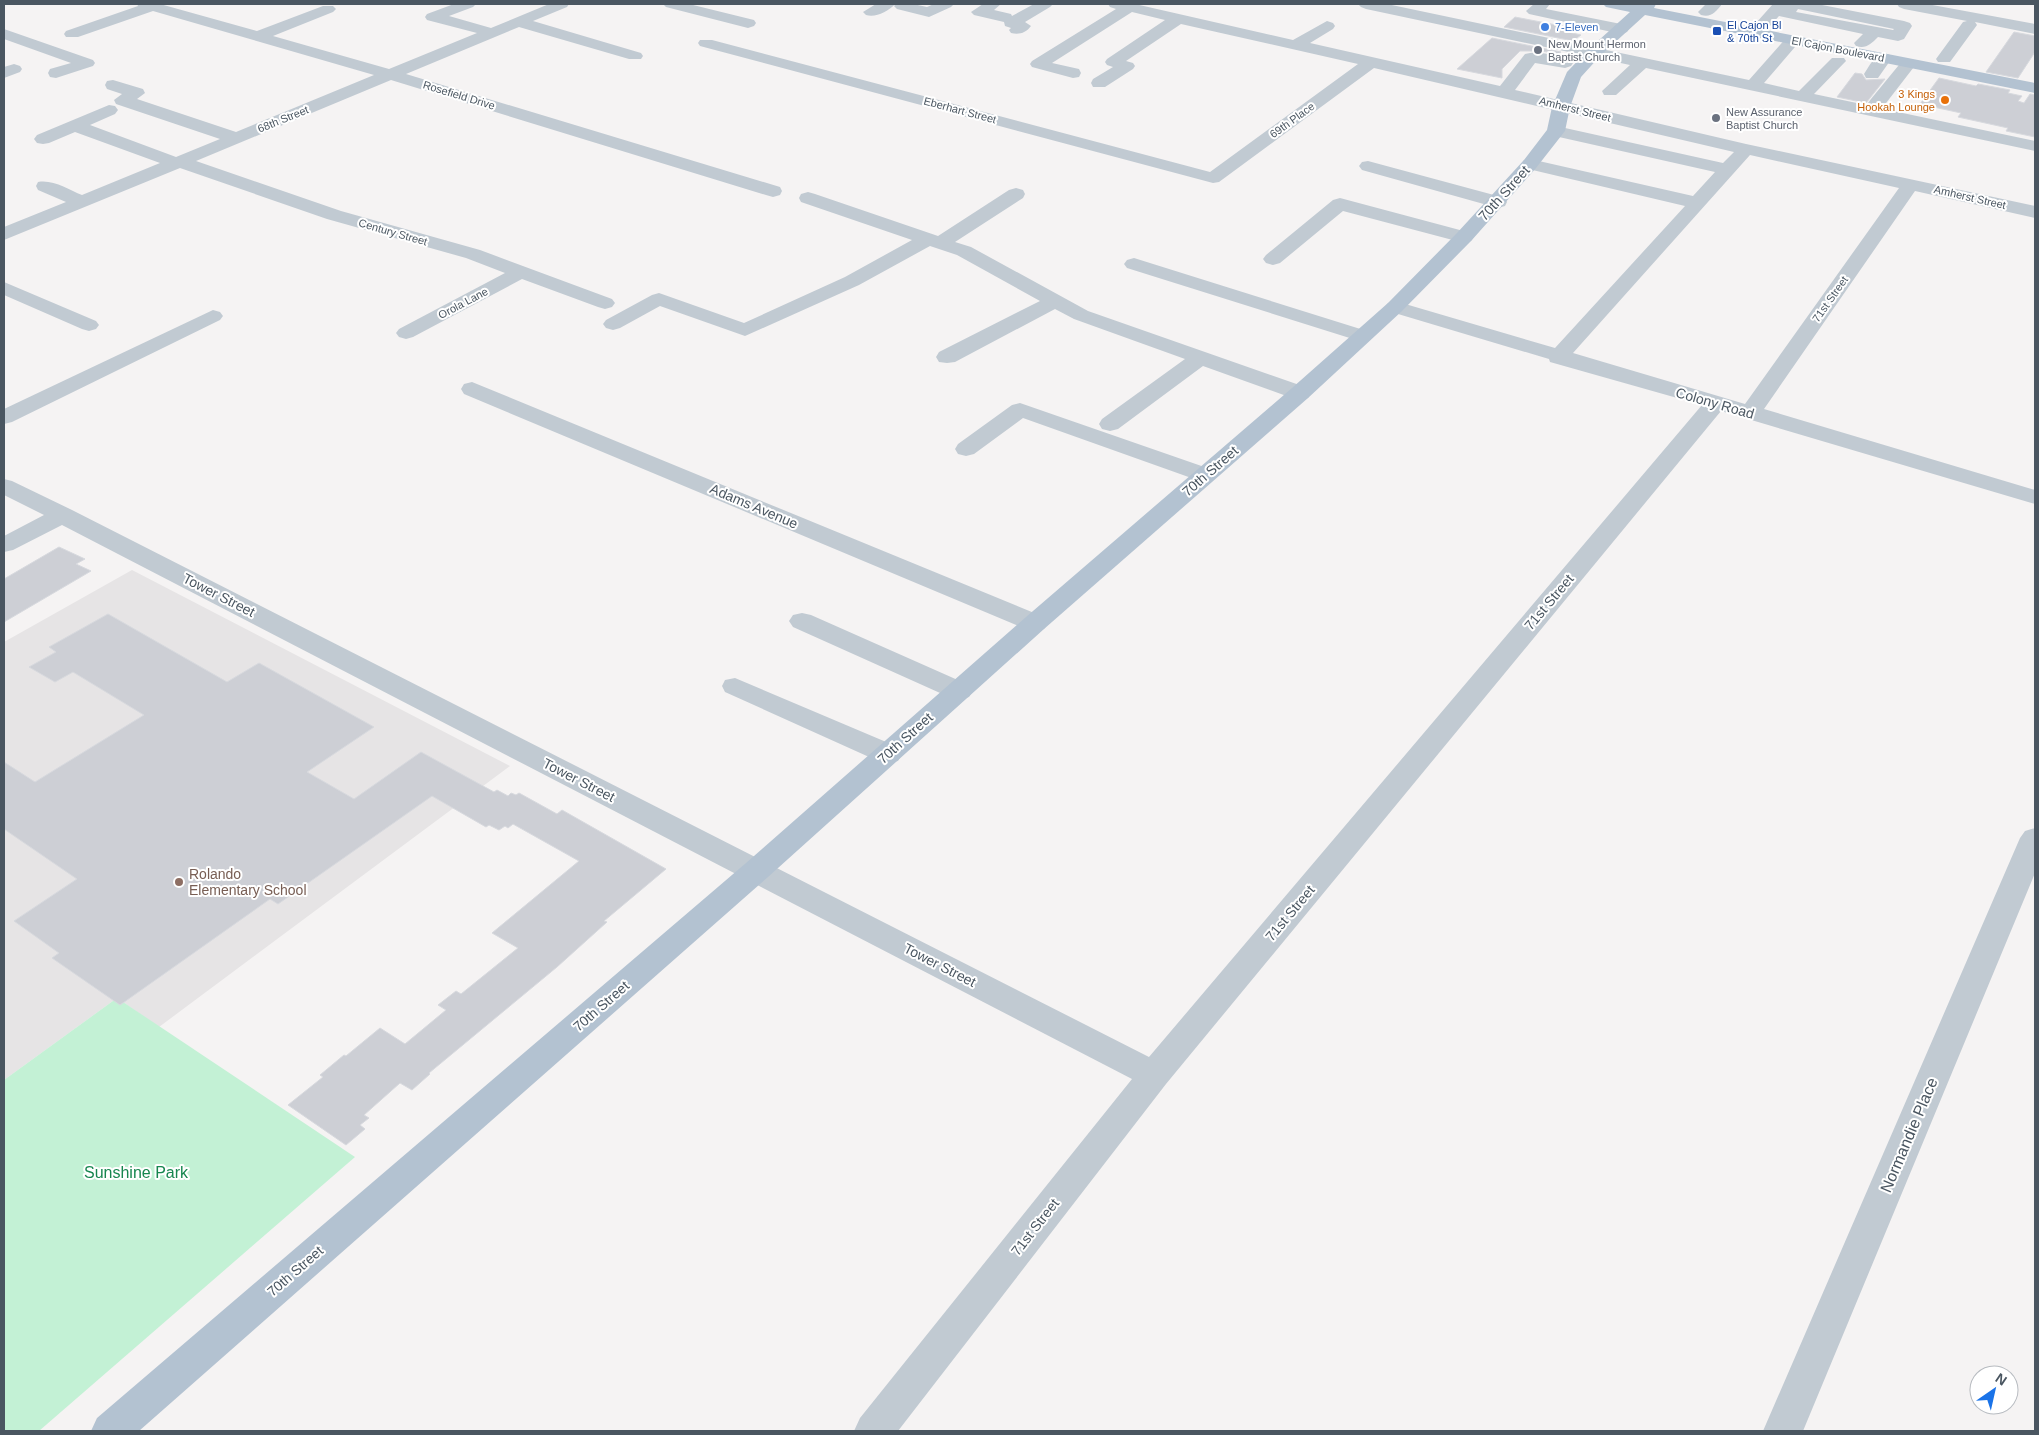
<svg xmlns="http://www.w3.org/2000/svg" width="2039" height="1435" font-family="Arial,sans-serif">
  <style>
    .education { fill: #e6e4e5 }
    .green { fill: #c3f1d5 }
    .building { fill: #cdcfd5; stroke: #d7d9de }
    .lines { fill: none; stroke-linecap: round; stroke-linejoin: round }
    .minor { fill: #c1cad2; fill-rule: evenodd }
    .major { fill: #b3c2d1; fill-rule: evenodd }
    .shop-dot { fill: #3f7fe0; stroke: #fff; stroke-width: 2 }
    .transit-dot { fill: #1a4fb4; stroke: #fff; stroke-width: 2 }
    .worship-dot { fill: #6b7280; stroke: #fff; stroke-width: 2 }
    .food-dot { fill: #e8710a; stroke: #fff; stroke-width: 2 }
    .education-dot { fill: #8d6e63; stroke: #fff; stroke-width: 2 }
    .labels { text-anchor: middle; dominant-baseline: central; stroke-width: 4; stroke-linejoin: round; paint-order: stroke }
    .far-transit-label { font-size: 11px; fill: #164399; stroke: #fff; text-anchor: start }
    .far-shop-label { font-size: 11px; fill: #366cbe; stroke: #fff; text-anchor: start }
    .far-worship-label { font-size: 11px; fill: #5b616d; stroke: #fff; text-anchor: start }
    .far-street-label { font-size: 11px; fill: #4a5661; stroke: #fff }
    .far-food-label { font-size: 11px; fill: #c56008; stroke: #fff; text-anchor: end }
    .street-label { font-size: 14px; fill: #4a5661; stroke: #fff }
    .education-label { font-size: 14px; fill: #785e54; stroke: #fff; text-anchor: start }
    .near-street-label { font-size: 16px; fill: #4a5661; stroke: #fff }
    .near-park-label { font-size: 16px; fill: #17864f; stroke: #fff }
  </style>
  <rect width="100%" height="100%" fill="#f5f3f3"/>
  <path class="education" d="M132,570l378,196 -351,261 -42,-29 -113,82v-438z"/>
  <path class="green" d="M117,998l238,159 -316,274h-35v-351z"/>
  <path class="building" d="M1515,17l57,11 -4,4 13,3 -8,6 -69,-14z
    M2014,32l21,4v16l-17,26 -32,-6z
    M1492,38l69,14 -3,2 -16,-3h-22l-18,18v9l-45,-9z
    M1855,73l7,1 4,6 19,-1 -19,24 -29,-6z
    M1939,78l37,8 2,-2 32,6 -2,3 14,3 -4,5 6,2 6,-9 5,1v42l-29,-6 2,-3 -50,-11 3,-4 -41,-9z
    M59,547l26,12 -9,5 15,7 -87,51v-43z
    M108,614l119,68 32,-19 115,64 -67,45 47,27 67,-47 73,40 3,-2 11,6 3,-3 5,2 3,-2 38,21 5,-4 104,59 -62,52 3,1 -50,45 -128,106 1,1 -18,16 -12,-7 -36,32 5,3 -9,7 5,4 -19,16 -58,-40 35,-28 -3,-2 24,-20 2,1 34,-28 25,16 41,-34 -8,-5 18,-14 5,3 57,-46 -26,-15 87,-72 -66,-37 -5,4 -3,-2 -6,4 -10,-5 -3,2 -54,-31 -154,108 -8,-5 -150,106 -68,-47 7,-5 -45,-32 63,-42 -73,-50v-67l31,20 109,-67 -71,-43 -18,10 -26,-15 27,-15 -7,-5z"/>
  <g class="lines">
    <path class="minor" d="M137,4h23l97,27 66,-25h10l3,3 -3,3 -60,24 116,33 88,-36 -50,-13 -2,-3 2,-3 27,-10h22l-3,3 -24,9 42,12 58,-24h20l-2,3 -34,14 108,32 2,3 -2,3h-12l-110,-32 -113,47 374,113 2,4 -2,4 -7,2 -7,-2 -375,-115 -195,81 145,50 139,39 132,49 3,4 -3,4 -7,2 -7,-2 -76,-28 -109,58 -7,2 -7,-2 -3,-4 3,-4 106,-56 -39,-15 -139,-39 -147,-51 -176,72v-13l62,-25 -28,-12 -2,-4 2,-4c15,-3 31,8 44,13l78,-32 -85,-31 -26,11 -6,1 -6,-1 -3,-4 3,-4 72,-30 6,1 3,4 -3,4 -25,11 86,32 44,-18 -104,-35 -2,-4 8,-6 -15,-5 -2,-4 2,-4 6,-1 30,9 2,4 -8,6 99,33 138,-57 -221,-64 -75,26h-12l-2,-3 2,-3 72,-25z
      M663,4h26l65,16 2,3 -2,3 -6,2 -82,-21z
      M876,4h19c-7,8 -20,14 -29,11l-3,-3z
      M896,4h17l14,3 7,-3h20l-3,3 -22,10 -32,-8 -3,-3z
      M983,4h18l-7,6 17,4 1,2 22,-12h19l-3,3 -25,15 6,4c-5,7 -12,9 -20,7l-2,-3 2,-2 -6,-2 -1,-4 -30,-7 -3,-3z
      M1108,4h27l158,36 34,-19 6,2 2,3 -2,3 -23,14 190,43 25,-32c14,-4 33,2 46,6l2,3 -2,3 -6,2 -30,-5 -20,27 231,54 289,62v12l-120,-27 -151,218 271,81v14l-314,-93 -555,673 -268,347h-44l6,-13 272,-339 -1070,-554 -49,25 -9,2v-16l40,-21 -40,-20v-16l8,2 60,29 1077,547 553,-652 -152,-43 -1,-3 -161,-48 -3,-4 3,-4 7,-2 160,47 130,-142 -161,-38 -3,-4 3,-4 6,-1 163,37 22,-24 -165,-37 -3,-4 3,-4 6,-1 167,37 11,-11 -360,-84 -155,114 -6,1 -513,-137 -2,-3 2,-3h12l498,132 148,-108 -177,-40 -55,37 7,2 2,3 -2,3 -28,18h-12l-2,-4 2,-4 20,-12 -6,-2 -2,-3 2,-3 58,-39 -33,-8 -80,51 27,6 2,4 -2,4 -6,1 -41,-11 -2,-3 2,-3 84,-52 -6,-2zM1750,155l149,33 -154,216 -172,-51z
      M1358,4h29l362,76 38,-43h12l2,3 -37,43 35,8 33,-33h12l2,3 -32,33 57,12 -3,-3 3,-4 32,-39h12l2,3 -34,44 -4,1 156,33v10l-389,-83 -30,27h-12l-2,-4 28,-26 -264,-56 -5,-2z
      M1534,4h16l-4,5 75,15 6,2 2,3 -2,3 -6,2 -92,-20 -3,-3z
      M1706,4h16c-6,8 -11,14 -21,11l-3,-3z
      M1773,4h44l87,17 6,2 2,3 -8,13 -6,2 -20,-4c-7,7 -12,12 -22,9l-2,-3 9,-9 -84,-18 -9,10h-12l-2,-3zM1798,9l96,20 -1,1 -97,-18z
      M1897,4h30l108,20v10l-60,-12 2,3 -27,37h-12l-2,-3 27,-37 4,-1 -63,-12 -5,-2z
      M4,29l89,31 2,3 -2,3 -37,12 -6,-1 -2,-4 2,-4 21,-6 -67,-24z
      M1884,53l6,2 2,3 -14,20h-12l-2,-4c5,-8 11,-19 20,-21z
      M14,64l6,2 2,3 -2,3 -16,6v-11z
      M1368,161l137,37 2,4 -2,4 -7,2 -136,-38 -3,-4 3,-4z
      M1016,188l7,2 2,4 -2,4 -68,44 16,5 117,64 220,77 3,5 -3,5 -8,2 -8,-2 -89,-32 -85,63 -8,2 -8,-2 -3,-5 3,-5 83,-60 -111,-40 -19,-10 -100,53 -8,1 -8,-1 -3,-5 3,-5 101,-51 -83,-46 -27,-9 -71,39 -114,51 -85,-30 -40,22 -7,2 -7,-2 -3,-4 3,-4 46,-25 7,-2 85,30 101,-46 67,-37 -111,-38 -2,-4 2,-4 7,-2 7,2 123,42 71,-46z
      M1340,198l131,35 3,4 -3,4 -7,2 -121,-32 -63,52 -7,2 -7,-2 -3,-4 3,-4 67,-55z
      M1134,258l236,74 3,4 -3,4 -7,2 -7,-2 -229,-72 -3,-4 3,-4z
      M4,282l92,39 3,4 -3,4 -7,2 -7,-2 -78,-34z
      M213,310l7,2 3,4 -3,4 -208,102 -8,2v-15z
      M472,382l572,235 4,6 -4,6 -9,2 -9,-2 -562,-235 -3,-5 3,-5z
      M1020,403l193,67 4,5 -4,5 -8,2 -8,-2 -174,-62 -49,36 -8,2 -8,-2 -3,-5 3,-5 54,-39z
      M802,613l9,2 158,70 4,6 -4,6 -10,3 -10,-3 -156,-70 -4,-6 4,-6z
      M735,678l163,69 4,7 -4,7 -10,2 -10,-2 -153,-69 -3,-6 3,-6z
      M2035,828v45l-232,558h-40l257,-593 5,-7z"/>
    <path class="major" d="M1603,4h53l-2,4 381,75v10l-390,-78 -45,41 -19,21 -11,30 -5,24 -29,37 -65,73 -69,70 -94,87 -264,231 -276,248 -629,554h-48l6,-13 649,-555 280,-246 266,-229 96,-85 69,-70 67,-73 23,-30 5,-23 15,-35 21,-22 42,-38 -24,-5z"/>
  </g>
  <circle class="shop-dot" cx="1545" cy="27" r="5"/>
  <rect class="transit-dot" x="1712" y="26" width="10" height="10" rx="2.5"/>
  <g class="worship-dot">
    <circle cx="1538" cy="50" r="5"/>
    <circle cx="1716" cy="118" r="5"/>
  </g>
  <circle class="food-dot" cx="1945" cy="100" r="5"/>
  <circle class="education-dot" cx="179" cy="882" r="5"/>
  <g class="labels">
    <g class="far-transit-label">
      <text x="1727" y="25">El Cajon Bl<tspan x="1727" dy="13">&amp; 70th St</tspan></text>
    </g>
    <g class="far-shop-label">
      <text x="1555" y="27">7-Eleven</text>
    </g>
    <g class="far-worship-label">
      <text x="1548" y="44">New Mount Hermon<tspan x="1548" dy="13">Baptist Church</tspan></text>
      <text x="1726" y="112">New Assurance<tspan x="1726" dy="13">Baptist Church</tspan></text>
    </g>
    <g class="far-street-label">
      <text transform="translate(1838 49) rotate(11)">El Cajon Boulevard</text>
      <text transform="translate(459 95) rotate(17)">Rosefield Drive</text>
      <text transform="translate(1575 109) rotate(14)">Amherst Street</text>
      <text transform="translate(960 110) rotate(15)">Eberhart Street</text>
      <text transform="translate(283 119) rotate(-22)">68th Street</text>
      <text transform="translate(1292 120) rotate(-36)">69th Place</text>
      <text transform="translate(1970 197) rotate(13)">Amherst Street</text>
      <text transform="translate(393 232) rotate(16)">Century Street</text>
      <text transform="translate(1830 299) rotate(-55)">71st Street</text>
      <text transform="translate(463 303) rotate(-28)">Orola Lane</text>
    </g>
    <g class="far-food-label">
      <text x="1935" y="94">3 Kings<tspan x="1935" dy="13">Hookah Lounge</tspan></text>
    </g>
    <g class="street-label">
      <text transform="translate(1504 193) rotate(-48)">70th Street</text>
      <text transform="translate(1715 403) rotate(16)">Colony Road</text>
      <text transform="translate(1210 471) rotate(-41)">70th Street</text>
      <text transform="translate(754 506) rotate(23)">Adams Avenue</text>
      <text transform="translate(219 595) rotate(27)">Tower Street</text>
      <text transform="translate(1549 602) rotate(-50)">71st Street</text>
      <text transform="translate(905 738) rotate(-42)">70th Street</text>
      <text transform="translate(579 780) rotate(27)">Tower Street</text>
      <text transform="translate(1290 913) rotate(-50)">71st Street</text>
      <text transform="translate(940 965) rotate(27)">Tower Street</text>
      <text transform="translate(601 1006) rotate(-41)">70th Street</text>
      <text transform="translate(1035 1227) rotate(-52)">71st Street</text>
      <text transform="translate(295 1271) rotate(-41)">70th Street</text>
    </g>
    <g class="education-label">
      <text x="189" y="874">Rolando<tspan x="189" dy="16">Elementary School</tspan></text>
    </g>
    <g class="near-street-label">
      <text transform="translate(1909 1135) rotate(-67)">Normandie Place</text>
    </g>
    <g class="near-park-label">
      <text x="136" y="1172">Sunshine Park</text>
    </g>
  </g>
  <rect width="2039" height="1435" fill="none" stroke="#4a5661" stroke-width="10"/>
  <g transform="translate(1994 1390) rotate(34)"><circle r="24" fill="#ffffff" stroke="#b7bbc0"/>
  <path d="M0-4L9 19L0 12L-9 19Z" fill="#1a73e8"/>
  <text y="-8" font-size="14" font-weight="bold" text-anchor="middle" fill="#4a5661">N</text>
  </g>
</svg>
